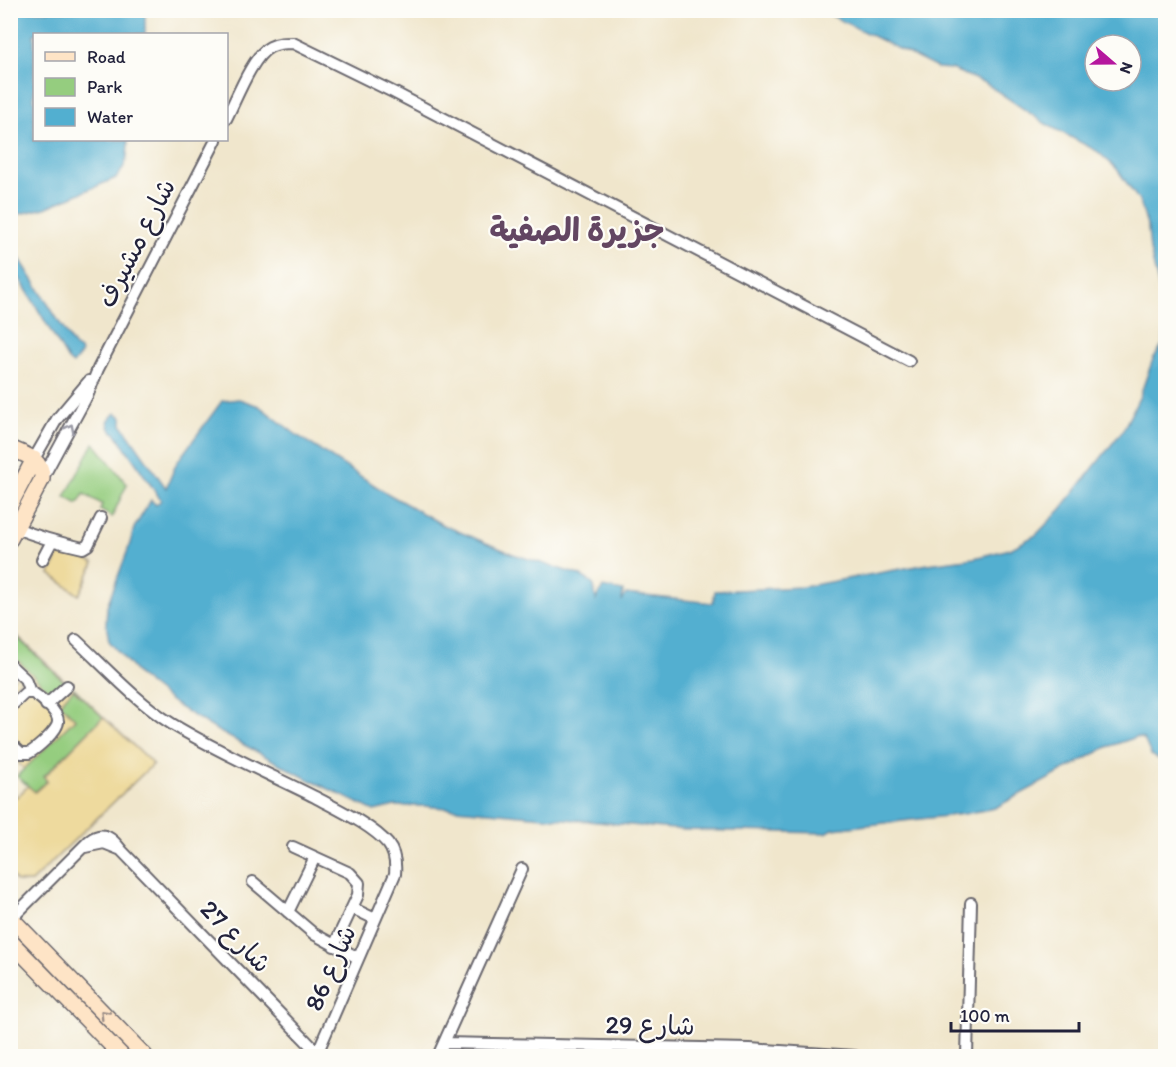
<svg xmlns="http://www.w3.org/2000/svg" width="1176" height="1067" font-family="Itim,'Playpen Sans Arabic',sans-serif">
  <style>
    .green { fill: #95cd7f; stroke: #5c785d; stroke-width: 1.5 }
    .sand { fill: #eeda9e; stroke: #887e6c; stroke-width: 1.5 }
    .water { fill: #52afd0; stroke: #3a6886; stroke-width: 1.5; fill-rule: evenodd }
    .lines { fill: none; stroke-linecap: round; stroke-linejoin: round }
    .street-casing { stroke: #6a676e; stroke-width: 14 }
    .secondary-casing { stroke: #6a676e; stroke-width: 18 }
    .street { stroke: #fff; stroke-width: 10 }
    .secondary { stroke: #fee4c6; stroke-width: 15 }
    .oneway { stroke: #9c9ca7 }
    .oneway2 { stroke: #9b8d87 }
    .labels { text-anchor: middle; dominant-baseline: central; stroke-width: 4.5; stroke-linejoin: round; paint-order: stroke }
    .street-label { font-size: 26px; fill: #22223b; stroke: #fdfcf7 }
    .district-label { font-size: 32px; font-weight: bold; fill: #634662; stroke: #fdfcf7 }
  </style>
  <rect width="100%" height="100%" fill="#fdfcf7"/>
  <filter id="ink" filterUnits="userSpaceOnUse"><feTurbulence type="fractalNoise" baseFrequency=".0167" numOctaves="2"/><feDisplacementMap in="SourceGraphic" scale="12" xChannelSelector="R" yChannelSelector="G"/><feConvolveMatrix kernelMatrix="1 2 1 2 8 2 1 2 1" color-interpolation-filters="sRGB"/></filter>
  <filter id="wash" filterUnits="userSpaceOnUse"><feTurbulence type="fractalNoise" baseFrequency=".008" numOctaves="4" result="noise"/><feDisplacementMap in="SourceGraphic" scale="24" xChannelSelector="R" yChannelSelector="G"/><feGaussianBlur stdDeviation="1.35" result="paint"/><feColorMatrix in="noise" values="0 0 0 0 0 0 0 0 0 0 0 0 0 0 0 0 0 1.4 0 .05"/><feComposite in="paint" operator="in"/></filter>
  <g filter="url(#wash)">
    <rect width="100%" height="100%" fill="#f0e6cc"/>
    <path class="green" d="M94,443l33,41 -15,33 -12,-7 2,-6 -18,-10 -6,10 -13,-7z
      M10,631l57,53 -14,12 -42,-42z
      M74,688l29,29 -59,59 3,5 -12,11 -18,-16 58,-57 -15,-16z"/>
    <path class="sand" d="M63,547l31,16 -15,32 -29,-21z
      M10,629l143,135 -122,118h-14l-6,-7v-85l6,7 11,-11 7,6 12,-11 -3,-4 59,-60 -30,-28 -13,14 15,16 -51,50 -13,-14 -1,-51 18,-18 -7,-7 -10,11v-15l3,4 3,-3 -6,-7v-15l42,41 14,-11z"/>
    <path class="water" d="M10,11h135v23h-111v106h94c0,14 -1,27 -12,38l-71,30 -34,8z
      M827,11h338v303l-15,-64 -2,-21 -8,-27 -23,-33 -20,-18 -51,-27 -61,-41 -34,-14 -14,-1 -109,-54zM1095,45h36v36h-36z
      M20,259l54,87 6,4 1,4 -8,10 -5,-4 -57,-96z
      M1165,328v429l-7,2 -7,-4 -7,-16 -7,-2 -30,10 -112,61 -31,6 -131,15 -7,4 -141,-3 -261,-24h-29l-21,5 -72,-35 -84,-45 -42,-26 -36,-28 -31,-36 -3,-18 1,-17 22,-59 5,-19 17,-28 5,5 5,-5 -45,-66 -6,-5 -2,-8 7,-8 7,4v8l44,63 11,-26 45,-61 17,-2 20,7 39,30 87,56 58,33 70,29 66,21 11,6 4,5 2,14 7,-13 20,4 -1,10 4,-7 87,9 2,-12 87,-4 126,-23 46,-6 36,-9 26,-14 25,-26 62,-79 16,-32 14,-39 10,-15z"/>
  </g>
  <g filter="url(#ink)">
    <g class="lines">
      <defs>
        <path id="street" d="M226,119c10,-19 26,-63 44,-72 8,-4 15,-4 23,-4l102,50 514,268
          M34,459l23,-40 32,-38
          M42,479l46,-85 10,-25 118,-229
          M16,528c22,9 44,15 67,20l5,-3 13,-27
          M42,560l10,-19
          M76,640c31,29 61,62 96,84 44,27 97,50 143,73 22,12 57,28 73,47 7,9 8,19 7,30l-79,182
          M10,665l15,14 5,13
          M46,705l21,-19
          M10,707l15,-14h8c8,5 25,19 25,28 1,9 -22,28 -29,32h-8l-11,-10
          M85,847l19,-4 15,6
          M293,847l57,26 9,10 -1,12 -24,51
          M253,882l61,52 44,24
          M352,908l23,11
          M288,912l27,-55
          M12,918l77,-77c15,-12 24,-2 33,10l195,201
          M444,1043l306,6 105,7
          M438,1056l84,-187
          M967,1056l4,-153"/>
        <path id="secondary" d="M10,448c16,7 33,11 32,31l-32,60
          M10,505l24,-46
          M10,917l135,139
          M10,941l112,115"/>
      </defs>
      <use href="#street" class="street-casing"/>
      <use href="#secondary" class="secondary-casing"/>
      <use href="#street" class="street"/>
      <use href="#secondary" class="secondary"/>
    </g>
    <defs><path id="oneway-chevron" d="M-2-3.5L2.5 0L-2 3.5" fill="none" stroke-width="1.6" stroke-linecap="round" stroke-linejoin="round" transform="scale(1.5)"/></defs>
    <use class="oneway" href="#oneway-chevron" transform="translate(70 428) rotate(-63)"/>
    <use class="oneway2" href="#oneway-chevron" transform="translate(104 1014) rotate(-134)"/>
  </g>
  <g class="labels">
    <g class="street-label">
      <text transform="translate(136 243) rotate(-63)">شارع مشيرف</text>
      <text transform="translate(236 936) rotate(46)">شارع 27</text>
      <text transform="translate(330 968) rotate(-66)">شارع 86</text>
      <text transform="translate(650 1025) rotate(1)">شارع 29</text>
    </g>
    <g class="district-label">
      <text x="577" y="230">جزيرة الصفية</text>
    </g>
  </g>
  <rect width="1176" height="1067" fill="none" stroke="#fdfcf7" stroke-width="36"/>
  <rect x="33" y="33" width="195" height="108" fill="#fdfcf7" stroke="#a5a5ac" stroke-width="1.5"/>
  <rect x="45" y="52" width="30" height="9" fill="#fee4c6" stroke="#a5a5ac" stroke-width="1.5"/>
  <text x="87" y="63" font-size="18" fill="#22223b">Road</text>
  <rect x="45" y="78" width="30" height="18" fill="#95cd7f" stroke="#a5a5ac" stroke-width="1.5"/>
  <text x="87" y="93" font-size="18" fill="#22223b">Park</text>
  <rect x="45" y="108" width="30" height="18" fill="#52afd0" stroke="#a5a5ac" stroke-width="1.5"/>
  <text x="87" y="123" font-size="18" fill="#22223b">Water</text>
  <g transform="translate(1113 63) rotate(110)"><circle r="28" fill="#fdfcf7" stroke="#a5a5ac" stroke-width="1.5"/>
  <path d="M0-4.5L10 22L0 15L-10 22Z" fill="#b5179e"/>
  <text y="-9" font-size="16" font-weight="bold" text-anchor="middle" fill="#22223b">N</text>
  </g>
  <path d="M951 1022v9h128v-9" fill="none" stroke="#22223b" stroke-width="3"/>
  <text x="960" y="1022" font-size="18" fill="#22223b" stroke="#fdfcf7" stroke-width="4.5" paint-order="stroke">100 m</text>
</svg>
